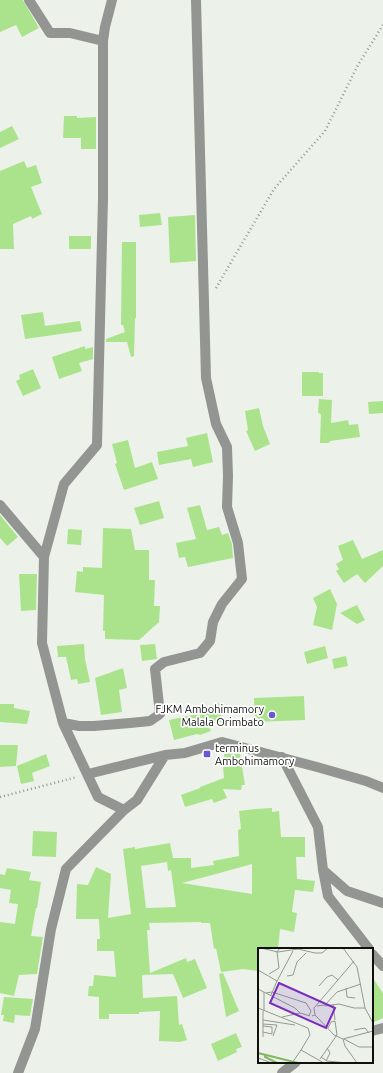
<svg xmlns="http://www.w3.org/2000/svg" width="383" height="1073" font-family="Ubuntu,sans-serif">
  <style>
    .building { fill: #abe38c; fill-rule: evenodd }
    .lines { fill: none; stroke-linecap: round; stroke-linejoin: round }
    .path { stroke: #939791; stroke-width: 2.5; stroke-dasharray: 1 3; stroke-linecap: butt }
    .minor { stroke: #929591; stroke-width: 10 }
    .poi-dot { fill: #6857d1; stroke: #fff; stroke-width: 1.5 }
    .labels { text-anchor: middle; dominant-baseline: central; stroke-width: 3.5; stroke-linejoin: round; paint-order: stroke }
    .poi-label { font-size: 11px; fill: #0f100e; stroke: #fff; text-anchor: end }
    .inset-river { fill: none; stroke: #82b762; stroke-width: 2 }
    .inset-road { fill: none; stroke: #949891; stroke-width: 1 }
    .view { fill: #7b2cbf; fill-opacity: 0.15; stroke: #7b2cbf; stroke-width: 2 }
    .inset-edge { fill: none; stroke: #0f100e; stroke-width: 2 }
  </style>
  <rect width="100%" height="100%" fill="#ecf2e9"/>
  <path class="building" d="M0,0h23l16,28 -17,9 -6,-12 -16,7z
    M64,116h13v2l19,-1v32h-15v-11h-18z
    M12,126l7,13 -19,9v-16z
    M24,161l3,7 9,-3 6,18 -11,4 11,27 -10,5 -1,-3 -18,8 1,25h-14v-78z
    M160,213l2,12 -22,2 -1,-12z
    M195,215l1,46 -26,2 -2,-46z
    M69,236h22v13h-22z
    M122,242h14v76h-1l-1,38 -3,1 -4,-15h-21v-3l19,-7 -2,-7h-2z
    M43,312l2,14 35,-5 2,10 -57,8 -4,-24z
    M85,346v3l8,-2v12l-14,4 3,8 -23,8 -7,-22z
    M33,369l8,19 -18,8 -7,-15 4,-2 -1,-4z
    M302,372h17v1h4v23h-21z
    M319,399l13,1 -1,23 17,-3 1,5 9,-1 2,13 -30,4 -1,2h-9l1,-29 -3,-1z
    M383,401v12l-14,1 -1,-12z
    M259,408l4,18 7,18 -15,7 -9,-20 2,-1 -3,-19z
    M207,433l6,29 -20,5 -2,-8 -32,6 -2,-13 31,-6 -2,-8z
    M128,440l7,28 17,-6 6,17 -34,11 -9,-26 2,-1 -5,-19z
    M159,501l5,17 -24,7 -6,-17z
    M200,505l7,25 12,-3 3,8 6,-2 4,11 1,14 -45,9 -3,-10 -6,1 -3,-15 20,-4 -9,-31z
    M0,515l18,22 -11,9 -7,-8z
    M103,528l28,1 4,21h14v30h6l-1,26h6l-1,16 -20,18 -34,-1v-8h-2l1,-36 -29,-3 2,-21 6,1v-5l19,1z
    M68,529l14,1 -1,15 -14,-1z
    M353,540l9,19 21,-9v16l-18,17 -8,-9 -13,9 -8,-12 3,-2 -3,-5 7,-4 -5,-14z
    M19,574h18l-1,36 -15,1z
    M330,589l7,15 -5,26 -19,-5 4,-18 -4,-9z
    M357,605l8,15 -8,4 -17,-11z
    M84,644l1,15 5,23 -12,2 -1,-5 -6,1 -5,-23h-8l-1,-11z
    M155,644l2,15 -15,2 -2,-16z
    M325,646l3,12 -21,6 -3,-12z
    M346,656l2,10 -14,3 -2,-10z
    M123,668l4,20 -8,2 3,22 -21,3 -6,-37z
    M304,696l1,24 -50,2 -1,-24z
    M219,703l4,19 -9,1v3l-5,1 2,4 -11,4 -3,-1 -23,6 -5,-20 24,-5 -1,-3z
    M0,704h14v4l16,3 -3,13 -27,-2z
    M0,745h18l-2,21 -16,1z
    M236,752l4,2 5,31h-3l-1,5 -18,-1 4,9 -13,5 -2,-4 -27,8 -4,-12 19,-7v-1l24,-9 -1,-11h3l-2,-13z
    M46,754l4,12 -18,7 2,8 -13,3 -4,-18z
    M272,808v4l7,-1 2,26h24v20h-9l1,22 18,2 -2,11 -18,-2 -3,22 5,1 -3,19 -14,-3 -2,20h-19v22l-16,-2 -22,3 -5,-24 -2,1 -4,-26h-9v-1l-52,1 1,7h-3l3,43 36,-15 1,4 8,-3 12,29 -24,10 -10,-24 -31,1 1,23 34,-2 2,29 3,-1 5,16 -7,2 -21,-1 1,-30 -21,1v2h-30v5h-10v-22l-11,-1 1,-10h4l1,-11 22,2 -2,-26h-17v-12h3l-1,-20h6h-29l1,-35 11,1 8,-18 15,7 -3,44 23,-4 -8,-65 12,-2v2l35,-6 3,15h18v10l23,-3 -1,-4 26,-5 -1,-26 3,-1 -2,-18 16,-2zM167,862l1,9 3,-1 5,37 -30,1 -5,-42zM252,864v30l-70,-11 34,-9z
    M33,831l24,1 -1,25 -24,-1z
    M7,868l24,4 -2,8 12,2 -4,26h-1l-5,28 12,1 -6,37 -18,1 -5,21 -14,-3v-71l15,2 3,-20 -9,-1 2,-13 -11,-2v-14l5,1z
    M223,973l16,38 -13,6 -7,-43z
    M372,977l11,16v25l-11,5z
    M4,997l29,2 -3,17 -15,-1 -1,8 -11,-2 1,-6h-3z
    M236,1033l6,14 -6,2 1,3 -19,9 -7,-17z"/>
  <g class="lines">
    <path class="path" d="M216,288l58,-99 51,-58 33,-66 25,-40
      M0,797l77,-20"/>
    <path class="minor" d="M29,0l21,33h20l33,8
      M0,505l44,52 -2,86 21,80 35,74 26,13 13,-10 28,-45 20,-2 37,-11 95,25 49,14 17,7
      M44,557l20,-73 33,-39 6,-247v-157l2,-14 7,-27
      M63,723l16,3h15l36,-3 20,-2 10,-7 -5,-45 9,-7 36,-9 10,-12 3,-19 9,-18 20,-25 -4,-36 -11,-36 1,-31 -1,-29 -11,-23 -10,-46 -10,-378
      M282,757l36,70 5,43 24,21 36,12
      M88,774l77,-19
      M323,870l5,26 41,53
      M372,954l11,12
      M372,1031l11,-3
      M18,1073l17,-44 16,-100 15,-60 58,-59
      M282,1073l14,-11"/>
  </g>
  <g class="poi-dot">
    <circle cx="272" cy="715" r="4"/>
    <rect x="203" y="750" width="8" height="8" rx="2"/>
  </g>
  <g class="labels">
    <g class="poi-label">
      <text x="264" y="709">FJKM Ambohimamory<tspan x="264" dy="13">Malala Orimbato</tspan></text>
      <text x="215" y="748" text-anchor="start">terminus<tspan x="215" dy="13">Ambohimamory</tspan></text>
    </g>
  </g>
  <g transform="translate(258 948)">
    <rect width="115" height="115" fill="#ecf2e9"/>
    <path class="inset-river" d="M0,105l40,10M7,106v3l12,6"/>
    <path class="inset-road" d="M3,0l17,4 20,-3 17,4h7l6,-5M85,0l14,19 8,41 8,15M0,22l19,11 16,-30M11,26l10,-6 -2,-16 3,-4M29,28l6,-1 4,-13 9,-9M61,38l8,-9 5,-2 6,5M88,40l1,9 8,1M0,41l37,19 5,5M8,45l6,-1 34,11 5,8 -2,5M13,47l6,-14M75,56l2,16M59,58l8,-1 12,-13 24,-8M67,58l14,-2 15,4h11M0,60l50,20 2,7 -9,15M5,63v26M6,63v-19M57,67l19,20 9,4 30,-8M54,68l3,-1 -1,-7 40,-47M24,69l18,-4 10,3M5,72l32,5M5,76l14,1 -4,11M5,78l9,1v7l-9,-2M96,82l11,-2 4,5M85,91l2,7 12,17M86,91l15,8h14M63,109l6,4 20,2M0,110l14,5M62,111l17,-24 -2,-14 -4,1 -3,6M68,113l4,-8 -3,-5M34,115l9,-13 23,13"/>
    <path class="view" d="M21,35l56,25 -9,20 -56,-25z"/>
    <rect width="115" height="115" class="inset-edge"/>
  </g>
</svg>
